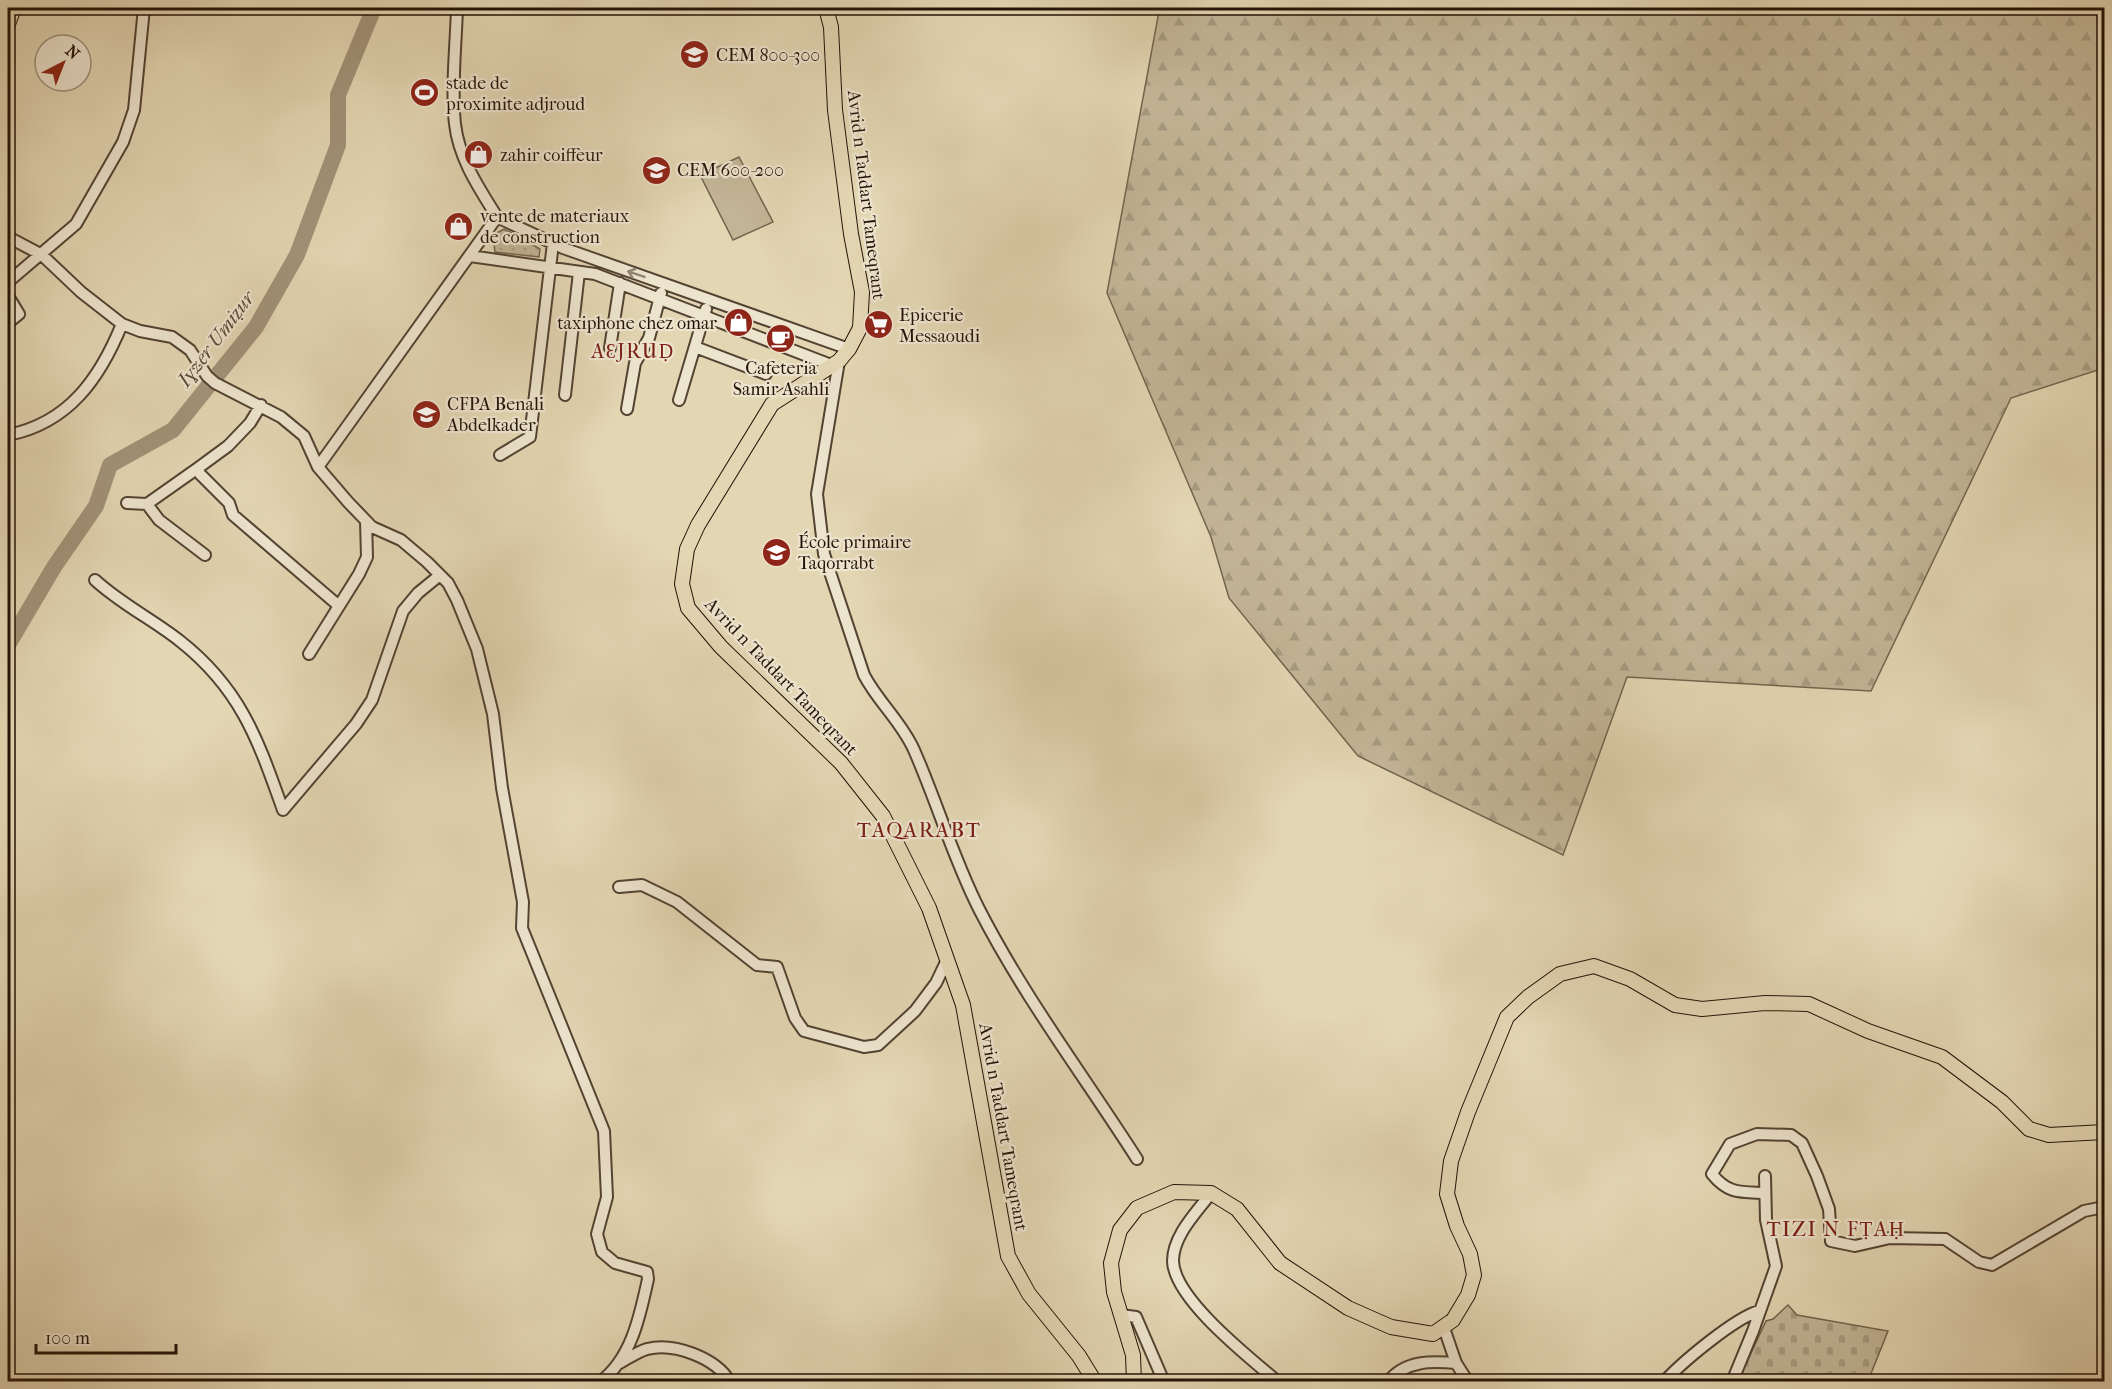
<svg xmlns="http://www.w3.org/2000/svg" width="2112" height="1389" font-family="'IM FELL French Canon',serif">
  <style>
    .grass { fill: url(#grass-dots); stroke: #72644e; stroke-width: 1.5 }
    .forest { fill: url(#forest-firs); stroke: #72644e; stroke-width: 1.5 }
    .cemetery { fill: url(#cemetery-stones); stroke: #72644e; stroke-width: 1.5 }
    .pitch { fill: #c2b596; stroke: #72644e; stroke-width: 1.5 }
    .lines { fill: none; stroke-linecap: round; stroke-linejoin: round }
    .river { stroke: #a29379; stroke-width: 16 }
    .minor-casing { stroke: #534332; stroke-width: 14 }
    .major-casing { stroke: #231207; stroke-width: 16 }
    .minor { stroke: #ede4ce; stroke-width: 10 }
    .major { stroke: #e3d6b3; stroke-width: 14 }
    .oneway { stroke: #928674 }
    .labels { text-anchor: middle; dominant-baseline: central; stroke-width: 4.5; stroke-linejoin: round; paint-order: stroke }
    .poi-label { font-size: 18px; fill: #231207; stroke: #ede4ce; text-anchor: start }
    .street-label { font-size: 18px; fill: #231207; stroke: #ede4ce }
    .water-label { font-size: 20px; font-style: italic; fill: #5c4c3a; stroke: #ede4ce }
    .neighbourhood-label { font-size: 20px; letter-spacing: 1.5px; fill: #7a1f14; stroke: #ede4ce }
    .quarter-label { font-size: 21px; letter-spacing: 1.5px; fill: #7a1f14; stroke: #ede4ce }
  </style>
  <defs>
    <pattern id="grass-dots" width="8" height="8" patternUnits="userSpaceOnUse" patternTransform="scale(1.5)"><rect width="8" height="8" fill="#c2b596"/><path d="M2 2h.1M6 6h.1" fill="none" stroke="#a69b80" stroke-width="1.8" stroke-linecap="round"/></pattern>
    <pattern id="forest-firs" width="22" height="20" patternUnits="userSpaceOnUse" patternTransform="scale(1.5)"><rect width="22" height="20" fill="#c2b596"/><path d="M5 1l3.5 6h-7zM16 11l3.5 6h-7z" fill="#a69b80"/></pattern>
    <pattern id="cemetery-stones" width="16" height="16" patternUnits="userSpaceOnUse" patternTransform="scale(1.5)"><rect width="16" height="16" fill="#c2b596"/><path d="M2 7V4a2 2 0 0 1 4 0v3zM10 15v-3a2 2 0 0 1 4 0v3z" fill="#a69b80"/></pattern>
  </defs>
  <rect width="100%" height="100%" fill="#e3d6b3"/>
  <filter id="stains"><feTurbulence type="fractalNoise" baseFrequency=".00333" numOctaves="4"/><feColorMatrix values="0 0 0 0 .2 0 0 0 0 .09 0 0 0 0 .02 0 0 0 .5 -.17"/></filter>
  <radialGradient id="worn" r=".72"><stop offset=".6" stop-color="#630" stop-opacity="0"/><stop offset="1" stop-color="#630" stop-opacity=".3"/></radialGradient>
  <path class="grass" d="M504,229l36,20 -1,8 -44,-5 -2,-17z"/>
  <path class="forest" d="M1162,8h942v360l-93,30 -140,293 -244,-14 -64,178 -205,-99 -129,-158 -18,-61 -104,-244 52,-282z"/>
  <path class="cemetery" d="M1788,1305l9,10 91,16 -20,50h-130l28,-60 7,-2z"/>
  <path class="pitch" d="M739,157l34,65 -40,18 -33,-65z"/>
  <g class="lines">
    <path class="river" d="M8,645l46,-78 42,-61 14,-41 63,-35 83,-103 41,-72 41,-110v-50l36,-87"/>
    <defs>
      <path id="minor" d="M457,8c-1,36 -6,80 -2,116 4,35 24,64 42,93
        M497,217l66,31 286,101
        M8,237l34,18 39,37 41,32 18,7 32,6 18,13 17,26 8,7 66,34 23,19 14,31 30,35 24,25 29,13 26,22 21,21 9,17 20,49 16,65 9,74 21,114 -1,26 82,203 3,66 -10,37 5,18 13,11 32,9 1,7c-8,36 -16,79 -48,103
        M470,256l125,18 236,91
        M8,282l68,-58 47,-82 11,-32 10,-102
        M8,296l11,18 -11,9
        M695,347l71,27
        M610,348l10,-65
        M839,361l-22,133 7,60 40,121c14,27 37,46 50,75 23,52 39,108 65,159 45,88 105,167 158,250
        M565,395l14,-123
        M679,400l27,-91
        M627,409l8,-46 14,-25 12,-45
        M8,435c61,-12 92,-57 114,-111
        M500,455l30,-18 23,-194
        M318,467l179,-250
        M198,468l2,6 29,29 4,12 106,91
        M127,503l20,1 51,-36 30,-22 22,-23 11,-18
        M147,504l12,16 46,35
        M95,580c26,24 57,39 85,61 61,48 78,99 103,169l73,-86 16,-24 31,-89 15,-18 22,-18
        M309,654l50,-80 8,-17 -1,-36
        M619,887l23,-2 35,17 80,63 20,2 18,51 9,13 60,16 14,-2 37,-34 21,-28 11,-23
        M1211,1193c-14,19 -38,42 -38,68 1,38 77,97 105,121
        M1764,1193c-24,-1 -36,1 -52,-19l18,-30 27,-10 34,1 11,8 15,33 12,33 2,32 24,5 35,-8 55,1 34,23 13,3 92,-54 20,-4
        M1121,1315l15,2 28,65
        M1444,1328l12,35 12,19
        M618,1364c9,-5 19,-12 29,-15 27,-7 69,9 83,33
        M1388,1382c17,-22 44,-21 68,-19
        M1664,1382c18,-20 71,-64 95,-71
        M1732,1382l21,-51 23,-65 -10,-46 -1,-44"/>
      <path id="major" d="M826,8l5,19 4,83 16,124 11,58 -2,36 -11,21 -10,12 -67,43 -74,121 -11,24 -5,35 6,24 33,39 120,116 42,53 46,92 34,97 45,251 21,38 50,62 16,26
        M8,24l6,-16
        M1134,1382l-1,-27 -19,-63 -3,-29 9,-33 17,-22 37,-16 37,1 26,16 43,54 68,45 43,19 42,7 20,-14 15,-25 6,-20 -4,-21 -13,-28 -10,-32 4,-33 17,-49 39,-95 21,-20 32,-23 34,-8 36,13 45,26 27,4 63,-6 44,1 59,27 74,26 60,45 27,27 20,6 55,-3"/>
    </defs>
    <use href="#minor" class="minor-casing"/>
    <use href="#major" class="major-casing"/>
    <use href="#minor" class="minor"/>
    <use href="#major" class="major"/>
  </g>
  <defs><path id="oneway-shaft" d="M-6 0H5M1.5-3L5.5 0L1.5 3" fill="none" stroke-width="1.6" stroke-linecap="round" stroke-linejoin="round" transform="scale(1.5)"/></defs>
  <use class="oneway" href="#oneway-shaft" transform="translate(636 274) rotate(-161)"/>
  <defs>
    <symbol id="school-disc" viewBox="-11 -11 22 22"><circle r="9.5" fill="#8f2418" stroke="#ede4ce"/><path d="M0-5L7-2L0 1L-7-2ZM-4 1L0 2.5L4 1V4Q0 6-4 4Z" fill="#fff"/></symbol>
    <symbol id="stadium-disc" viewBox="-11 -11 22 22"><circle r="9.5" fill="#8f2418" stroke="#ede4ce"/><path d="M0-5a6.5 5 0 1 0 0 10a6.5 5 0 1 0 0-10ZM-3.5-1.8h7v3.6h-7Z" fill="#fff"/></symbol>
    <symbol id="shop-disc" viewBox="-11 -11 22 22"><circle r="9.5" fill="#8f2418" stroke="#ede4ce"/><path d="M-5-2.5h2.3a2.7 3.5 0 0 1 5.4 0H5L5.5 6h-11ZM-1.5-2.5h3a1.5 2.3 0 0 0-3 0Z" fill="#fff"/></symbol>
    <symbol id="supermarket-disc" viewBox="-11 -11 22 22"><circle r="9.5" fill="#8f2418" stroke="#ede4ce"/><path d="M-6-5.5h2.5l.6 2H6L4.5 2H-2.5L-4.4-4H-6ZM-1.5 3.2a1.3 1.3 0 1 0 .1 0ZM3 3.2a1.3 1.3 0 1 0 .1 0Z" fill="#fff"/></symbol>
    <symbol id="cafe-disc" viewBox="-11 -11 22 22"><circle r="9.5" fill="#8f2418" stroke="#ede4ce"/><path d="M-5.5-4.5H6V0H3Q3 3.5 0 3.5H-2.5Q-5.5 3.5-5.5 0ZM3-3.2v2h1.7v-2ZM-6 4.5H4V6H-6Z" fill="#fff"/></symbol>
    <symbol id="university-disc" viewBox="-11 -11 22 22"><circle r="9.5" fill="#8f2418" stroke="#ede4ce"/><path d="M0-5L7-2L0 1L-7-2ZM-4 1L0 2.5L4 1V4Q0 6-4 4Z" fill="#fff"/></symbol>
  </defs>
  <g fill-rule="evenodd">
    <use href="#school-disc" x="678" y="38" width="33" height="33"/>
    <use href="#stadium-disc" x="408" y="76" width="33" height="33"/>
    <use href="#shop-disc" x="462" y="138" width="33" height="33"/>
    <use href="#school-disc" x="640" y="154" width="33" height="33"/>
    <use href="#shop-disc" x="442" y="210" width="33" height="33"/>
    <use href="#shop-disc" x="722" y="306" width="33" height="33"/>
    <use href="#supermarket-disc" x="862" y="308" width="33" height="33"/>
    <use href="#cafe-disc" x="764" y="322" width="33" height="33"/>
    <use href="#university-disc" x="410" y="398" width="33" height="33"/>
    <use href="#school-disc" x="760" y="536" width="33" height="33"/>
  </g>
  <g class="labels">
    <g class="poi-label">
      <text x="716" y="55">CEM 800-300</text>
      <text x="446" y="83">stade de<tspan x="446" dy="21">proximite adjroud</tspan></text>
      <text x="500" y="155">zahir coiffeur</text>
      <text x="677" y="170">CEM 600-200</text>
      <text x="480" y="216">vente de materiaux<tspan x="480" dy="21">de construction</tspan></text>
      <text x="899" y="315">Epicerie<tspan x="899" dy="21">Messaoudi</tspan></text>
      <text x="717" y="323" text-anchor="end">taxiphone chez omar</text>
      <text x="781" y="368" text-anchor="middle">Cafeteria<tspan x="781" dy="21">Samir Asahli</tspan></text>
      <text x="447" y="404">CFPA Benali<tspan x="447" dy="21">Abdelkader</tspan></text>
      <text x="798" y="542">École primaire<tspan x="798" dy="21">Taqorrabt</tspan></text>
    </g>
    <g class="street-label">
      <text transform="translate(866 195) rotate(83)">Avrid n Taddart Tameqrant</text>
      <text transform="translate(781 677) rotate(46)">Avrid n Taddart Tameqrant</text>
      <text transform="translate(1003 1127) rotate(80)">Avrid n Taddart Tameqrant</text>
    </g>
    <g class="water-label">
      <text transform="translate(216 339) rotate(-53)">Iɣzer Umiẓur</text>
    </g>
    <g class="neighbourhood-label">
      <text x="633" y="351">AƐJRUḌ</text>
    </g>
    <g class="quarter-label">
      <text x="919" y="830">TAQARABT</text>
      <text x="1836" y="1229">TIZI N FṬAḤ</text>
    </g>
  </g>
  <rect width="2112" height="1389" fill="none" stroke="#e3d6b3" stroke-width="30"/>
  <rect x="9" y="9" width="2094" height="1371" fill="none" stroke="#231207" stroke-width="3"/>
  <rect x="15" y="15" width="2082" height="1359" fill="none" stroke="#231207" stroke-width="1.5"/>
  <g transform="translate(63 63) rotate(42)"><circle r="28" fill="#ede4ce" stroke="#9c907e" stroke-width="1.5"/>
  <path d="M0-4.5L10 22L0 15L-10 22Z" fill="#8f2418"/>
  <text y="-9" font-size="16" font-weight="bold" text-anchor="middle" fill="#231207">N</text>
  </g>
  <path d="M36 1344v9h140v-9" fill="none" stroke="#231207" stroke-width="3"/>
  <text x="45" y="1344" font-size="18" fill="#231207" stroke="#ede4ce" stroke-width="4.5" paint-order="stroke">100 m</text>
  <rect width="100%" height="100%" filter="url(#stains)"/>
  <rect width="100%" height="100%" fill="url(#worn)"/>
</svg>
